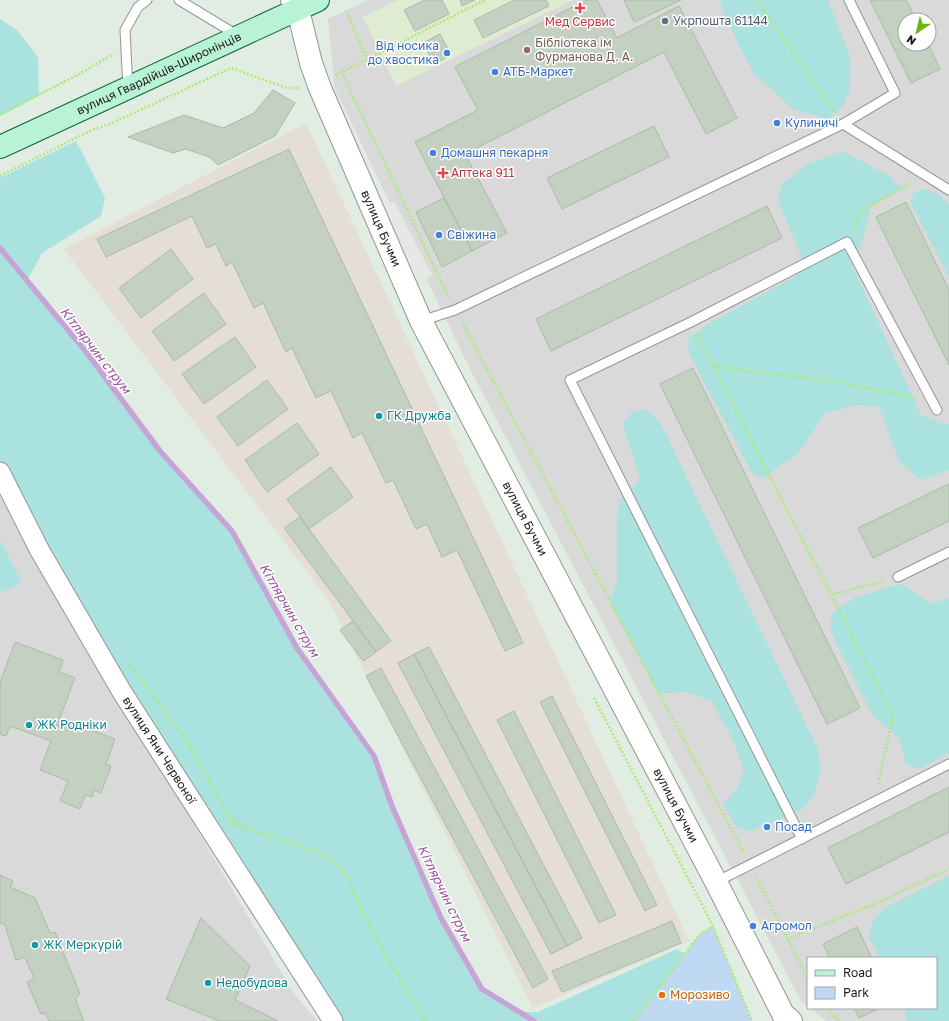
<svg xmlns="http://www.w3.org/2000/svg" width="949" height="1021" viewBox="0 0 949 1021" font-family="'Golos Text',sans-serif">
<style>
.residential{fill:#d8d9d8;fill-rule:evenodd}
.commercial{fill:#dfecd1}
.industrial{fill:#e4ded4}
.grass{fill:#aae2e0}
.park{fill:#c0d9f3}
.parking{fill:#e7e7e7}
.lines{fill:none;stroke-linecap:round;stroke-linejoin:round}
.stream{stroke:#c6a5d6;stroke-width:5.5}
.building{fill:#c4d1c2;stroke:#a8bca5}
.service-casing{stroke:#959595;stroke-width:11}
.minor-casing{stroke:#959595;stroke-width:21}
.tertiary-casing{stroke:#959595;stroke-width:24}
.secondary-casing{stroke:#0e663e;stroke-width:24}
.path{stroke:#a9ec71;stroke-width:2.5;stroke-dasharray:2 2;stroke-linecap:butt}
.service{stroke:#fff;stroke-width:9}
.minor{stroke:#fff;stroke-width:19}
.tertiary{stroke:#fff;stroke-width:22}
.secondary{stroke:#b8f3d5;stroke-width:22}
.health-dot{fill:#e0444e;stroke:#fff;stroke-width:1.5}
.service-dot{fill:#5c6f8a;stroke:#fff;stroke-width:1.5}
.education-dot{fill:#8d6e63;stroke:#fff;stroke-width:1.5}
.shop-dot{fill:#3f7fe0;stroke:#fff;stroke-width:1.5}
.culture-dot{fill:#0f9aa8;stroke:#fff;stroke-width:1.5}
.food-dot{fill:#e8710a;stroke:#fff;stroke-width:1.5}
.labels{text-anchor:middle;stroke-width:3;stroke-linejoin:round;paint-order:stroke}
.service-label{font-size:12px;fill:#4e5e75;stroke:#fff;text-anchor:start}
.health-label{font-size:12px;fill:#be3a42;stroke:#fff}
.education-label{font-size:12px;fill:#785e54;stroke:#fff;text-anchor:start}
.shop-label{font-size:12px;fill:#366cbe;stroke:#fff;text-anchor:start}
.street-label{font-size:12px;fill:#1b1b1b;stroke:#fff}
.culture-label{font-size:12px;fill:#0d838f;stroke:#fff;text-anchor:start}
.food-label{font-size:12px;fill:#c56008;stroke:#fff;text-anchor:start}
.water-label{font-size:13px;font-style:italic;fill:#9c51a1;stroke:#fff}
</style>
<rect width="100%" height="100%" fill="#e1ece2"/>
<path class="residential" d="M369,0H949V1021H826L810,1008H936V958H808V1007L801,1001L468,365L335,89L328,19ZM905,20H929V44H905Z
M0,497L293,992L317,1021H0Z"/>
<path class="commercial" d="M398,0H573L396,86L363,17Z"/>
<path class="industrial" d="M306,123L689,941L533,1008L329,601L64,249Z"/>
<path class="grass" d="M720,0H828L850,56V89L844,104L828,119L793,109L753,73L725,17Z
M0,19L17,30L38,57L39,94L71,78L0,116Z
M76,141L105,198L101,216L42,253L27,281L87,353L159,451L231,531L296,648L373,756L391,806L440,918L481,989L518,1012H538L677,949L685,954L634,1021H333L202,816L0,472V178Z
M842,151L888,175L901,189L870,206L864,236L852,265L921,415L947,425L949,423V470L921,480L899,461L879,407L858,405L825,413L798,454L763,478L752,473L689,353L688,339L713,321L796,276L802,258L778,201L782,184L808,164Z
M923,189L933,191L949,204V277L911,203V199L914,193Z
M645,409L660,422L817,747L821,770L815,793L803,809L751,831L737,827L723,804L737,789L744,771L734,742L711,700L685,692L659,694L610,602L617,581V516L621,499L640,480L623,424L632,412Z
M0,540L22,583L0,593Z
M900,584L915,592L931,604L949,598V753L919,769L906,764L899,738L871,713L831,632V614L856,597Z
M949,876V1021H907L904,1008H936V958H880L869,937L872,922L885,908Z"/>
<path class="park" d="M713,926L752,1021H634L699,935Z"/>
<path class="parking" d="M394,201L432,275L423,282L382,207Z"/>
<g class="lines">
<path class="stream" d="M0,248L87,353L160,451L232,531L297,648L374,756L392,806L441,918L482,989L534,1021"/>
</g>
<path class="building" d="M425,0H442L449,14L415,31L404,10Z
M460,0H475L462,6Z
M514,0H546L549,6L483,38L474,20Z
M586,0H597L617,38L679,6L737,118L706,134L664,52L465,154L507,233L472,251L415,142L478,110L455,67Z
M624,0H681L634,22Z
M870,0H906L916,20H905V44H928L940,69L911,83Z
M440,34L451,55L434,64L423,43Z
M273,90L295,103L275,136L218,165L209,157L186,149L173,153L128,137L184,115L223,128L254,113Z
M654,126L669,157L562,209L547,178Z
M289,149L523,643L505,651L457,550L442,557L427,524L416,529L393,480L386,483L362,433L353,438L331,391L316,398L292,348L286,352L263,303L254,308L232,262L226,266L216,244L207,248L192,216L106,257L97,239Z
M444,198L472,251L442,267L416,212Z
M906,202L949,290V365L876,217Z
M767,206L782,238L551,351L536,319Z
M171,249L193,279L141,318L119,288Z
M204,293L226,324L174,361L152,331Z
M235,337L256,367L204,404L182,374Z
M693,368L860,708L827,724L660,384Z
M267,380L288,409L238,446L217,417Z
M297,423L319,454L267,492L245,460Z
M331,467L353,497L309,529L287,499Z
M949,484V521L873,558L858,528Z
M300,517L391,641L376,652L284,528Z
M353,621L376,652L363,661L340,630Z
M15,642L63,660L59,672L75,678L57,725L60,726L62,719L115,739L106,764L111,766L101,793L94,790L92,797L85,795L80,809L60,801L68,781L40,770L51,741L10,726L6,736L0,734V683Z
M429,647L582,938L567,946L414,654Z
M414,654L567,946L551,954L398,663Z
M381,668L548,979L533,988L366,676Z
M552,696L657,905L645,911L540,702Z
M514,711L616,915L599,923L497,720Z
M949,787V832L846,884L828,848Z
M0,875L13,881L10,887L35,898L50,933L55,932L80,994L75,998L84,1021H49L45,1013L41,1014L27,982L34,978L25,957L16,960L5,925L0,923Z
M201,918L250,966L235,1000L278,1021H219L166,999Z
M672,921L681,943L562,992L552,971Z
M857,927L872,958H830L823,944Z
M854,1008H880L859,1018Z"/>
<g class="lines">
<g class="service-casing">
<path id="service" d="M179,0L237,35
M128,89L125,30L138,7L147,0
M843,124L949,190
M421,321L455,310L843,124L895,93L849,0
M898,577L949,552
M802,839L570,380L691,322L847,242L937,410
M716,882L949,764"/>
</g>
<g class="minor-casing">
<g id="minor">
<path id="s1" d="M0,472L40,551L122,692L333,1021"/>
</g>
</g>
<g class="tertiary-casing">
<g id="tertiary">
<path id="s2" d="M292,0L298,10L311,63L320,88L421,321L716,882L783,1014L791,1021"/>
</g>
</g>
<g class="secondary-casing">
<g id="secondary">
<path id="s3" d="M0,147L318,0"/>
</g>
</g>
<path class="path" d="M757,0L836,113
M346,11L367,58
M341,71L449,298
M336,75L485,0
M0,115L81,73L113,54
M0,176L92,130L110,124L231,68L287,88H299
M852,231L861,211L911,183
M462,322L744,853
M697,335L893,715L878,785
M713,366L836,382L915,398
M831,595L884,581
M129,664L187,740L228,814L243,827L321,853L339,865L349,879L361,909L388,959L426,1021
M594,698L713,926L752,1021
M228,823L241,826
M756,877L808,979
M787,939L875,904L949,869
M825,1008L840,1021
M634,1021L699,935L713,926"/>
<use href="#service" class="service"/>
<use href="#minor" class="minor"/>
<use href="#tertiary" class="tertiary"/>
<use href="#secondary" class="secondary"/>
</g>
<g class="health-dot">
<path d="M578 2h4v4h4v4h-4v4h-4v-4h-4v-4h4z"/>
<path d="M441 167h4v4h4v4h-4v4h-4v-4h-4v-4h4z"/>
</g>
<circle class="service-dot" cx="665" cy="21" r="4"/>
<circle class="education-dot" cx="527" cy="50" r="4"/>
<g class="shop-dot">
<circle cx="447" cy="53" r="4"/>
<circle cx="495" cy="72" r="4"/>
<circle cx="777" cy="123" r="4"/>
<circle cx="433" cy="153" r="4"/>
<circle cx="439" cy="235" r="4"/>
<circle cx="767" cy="827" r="4"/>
<circle cx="753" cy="926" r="4"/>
</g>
<g class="culture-dot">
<circle cx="379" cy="416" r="4"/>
<circle cx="29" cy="725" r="4"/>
<circle cx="35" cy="945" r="4"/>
<circle cx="208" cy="983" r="4"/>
</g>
<circle class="food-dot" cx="662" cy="995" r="4"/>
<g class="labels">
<g class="service-label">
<text x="673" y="25">Укрпошта 61144</text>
</g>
<g class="health-label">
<text x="580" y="26">Мед Сервис</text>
<text x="451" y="177" text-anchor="start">Аптека 911</text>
</g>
<g class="education-label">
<text x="535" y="47">Бібліотека iм<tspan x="535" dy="14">Фурманова Д. А.</tspan></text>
</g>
<g class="shop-label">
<text x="439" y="50" text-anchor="end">Від носика<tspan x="439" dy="14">до хвостика</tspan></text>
<text x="503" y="76">АТБ-Маркет</text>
<text x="785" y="127">Кулиничі</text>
<text x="441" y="157">Домашня пекарня</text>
<text x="447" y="239">Свіжина</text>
<text x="775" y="831">Посад</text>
<text x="761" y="930">Агромол</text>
</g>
<g class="street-label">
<text dy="4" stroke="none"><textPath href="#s3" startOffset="175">вулиця Гвардійців-Широнінців</textPath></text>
<text dy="4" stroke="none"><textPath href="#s2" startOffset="246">вулиця Бучми</textPath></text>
<text dy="4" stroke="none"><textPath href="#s2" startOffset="570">вулиця Бучми</textPath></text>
<text dy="4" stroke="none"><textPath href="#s1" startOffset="321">вулиця Яни Червоної</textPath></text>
<text dy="4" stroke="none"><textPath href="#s2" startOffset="894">вулиця Бучми</textPath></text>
</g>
<g class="culture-label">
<text x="387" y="420">ГК Дружба</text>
<text x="37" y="729">ЖК Родніки</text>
<text x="43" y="949">ЖК Меркурій</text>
<text x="216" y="987">Недобудова</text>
</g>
<g class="food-label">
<text x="670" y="999">Морозиво</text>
</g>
<g class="water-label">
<text transform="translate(96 350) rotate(52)" y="5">Кітлярчин струм</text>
<text transform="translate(290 610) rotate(60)" y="5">Кітлярчин струм</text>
<text transform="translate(445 893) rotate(64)" y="5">Кітлярчин струм</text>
</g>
</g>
<rect x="807" y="957" width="130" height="52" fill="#ffffff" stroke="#a4a4a4"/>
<rect x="815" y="970" width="20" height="6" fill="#b8f3d5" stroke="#a4a4a4"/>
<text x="843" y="977" font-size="12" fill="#1b1b1b">Road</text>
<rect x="815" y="987" width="20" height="12" fill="#c0d9f3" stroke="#a4a4a4"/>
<text x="843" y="997" font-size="12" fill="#1b1b1b">Park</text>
<g transform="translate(917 32) rotate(215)"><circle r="19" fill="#ffffff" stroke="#a4a4a4"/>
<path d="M0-3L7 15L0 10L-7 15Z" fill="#6cb411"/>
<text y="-6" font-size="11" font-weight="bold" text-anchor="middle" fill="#1b1b1b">N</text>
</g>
</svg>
